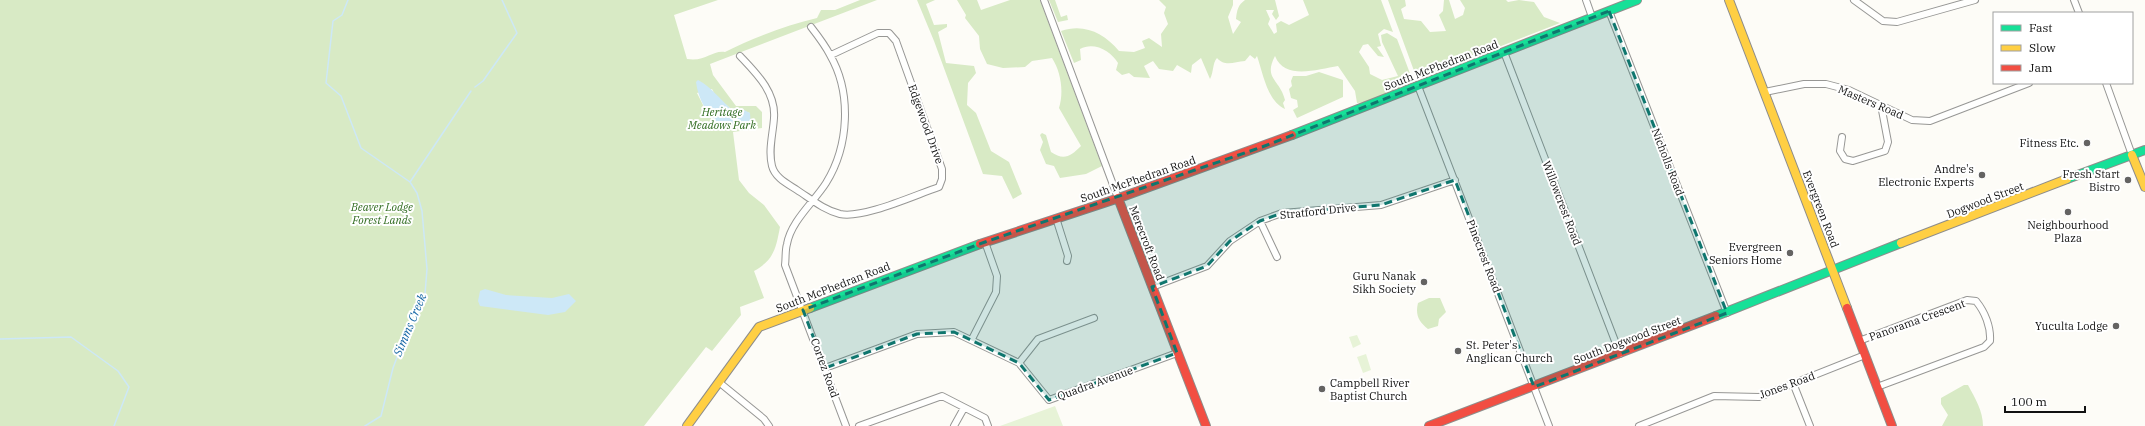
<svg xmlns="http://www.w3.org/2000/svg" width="2145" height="426" viewBox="0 0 2145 426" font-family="'IBM Plex Serif',serif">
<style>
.green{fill:#e7f3d7}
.forest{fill:#d8eac5;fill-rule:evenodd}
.water{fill:#cde8f7}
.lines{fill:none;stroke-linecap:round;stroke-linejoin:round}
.stream{stroke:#cde8f7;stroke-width:1.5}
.street-casing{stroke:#979795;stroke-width:8}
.fast-casing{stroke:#8e8d8b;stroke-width:10}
.slow-casing{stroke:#8e8d8b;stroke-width:10}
.jam-casing{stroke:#8e8d8b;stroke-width:10}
.street{stroke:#fffffe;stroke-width:6}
.fast{stroke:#16e098;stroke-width:8}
.slow{stroke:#ffcf43;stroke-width:8}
.jam{stroke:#f24e42;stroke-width:8}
.marked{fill:#0f766e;fill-opacity:0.2;stroke:#0f766e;stroke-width:3;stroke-dasharray:8 5;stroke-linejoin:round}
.poi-dot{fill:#646362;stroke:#fff;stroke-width:1.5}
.labels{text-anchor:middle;stroke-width:4;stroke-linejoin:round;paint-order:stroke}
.street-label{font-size:11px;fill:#111;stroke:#fff}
.park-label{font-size:11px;font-style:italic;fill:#2f6b1f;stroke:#fff}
.poi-label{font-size:11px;fill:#111;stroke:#fff;text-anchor:end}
.water-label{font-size:12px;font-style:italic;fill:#1768a6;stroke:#fff}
</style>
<rect width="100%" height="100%" fill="#fdfcf7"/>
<path class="green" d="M1357,335L1361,344L1353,348L1349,337Z
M1366,354L1371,370L1363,373L1357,357Z
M1055,406L1063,426H1000Z"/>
<path class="forest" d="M0,0H718L674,15L687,59C706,62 712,50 725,52C753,38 787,25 817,18L821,10H835L860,0H877L710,64L713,75L736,106H756L762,112V128L733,132L739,180L749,193L764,205L780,227C776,248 774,260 754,271L764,298L740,307L741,315L712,351L706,347L644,426H0ZM712,89L715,95L731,109L750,113L747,129L735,123L720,126L709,117L697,93Z
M917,0H935L926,4L934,25L947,24V27L938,32L946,63L974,66L976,73L968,83L967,105L976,113L991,151L1009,162L1022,194L1013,199L1002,176L983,174L934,41Z
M957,0H977L981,10L1010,0H1040L1102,166L1086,174L1060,178L1054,166L1046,164L1040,150L1043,142L1040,135L1042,133L1046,135L1051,152C1064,161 1071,156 1081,146L1059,108C1064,92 1061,72 1052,58L1032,61L1025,67L1003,68L987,64L980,49L979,36L965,18L966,15Z
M1049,0H1055L1061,17L1067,15L1068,20L1058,22Z
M1159,0H1233V5L1228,17L1233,34L1241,22L1236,19C1237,10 1238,5 1245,0H1275L1279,16L1276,20L1272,14L1274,10H1266L1270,19L1268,24L1274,34L1277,32L1276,24L1281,21L1289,25L1309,15L1303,0H1381L1393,32L1384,29L1378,34L1381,46L1377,47L1384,57L1378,56L1368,44L1363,45L1359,52L1369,67L1370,74L1382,80L1398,76L1382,42L1381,35L1387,33L1397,39L1414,84L1367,102L1357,103L1355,91L1338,66C1318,69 1285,81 1275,56C1263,79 1280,79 1285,100L1283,103L1285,109C1267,101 1263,73 1257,56L1255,59L1250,55L1245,61C1234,62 1225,67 1217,58C1212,64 1214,72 1210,79L1201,58L1192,65L1191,73L1177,65L1173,71L1159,69L1153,61L1144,66L1150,78L1134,77L1129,73L1122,75L1116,70L1118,63C1111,51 1094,41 1080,49L1081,60L1074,63L1061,31C1084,23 1104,33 1119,51L1134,52L1145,48L1142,41L1149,38L1162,47L1161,34L1168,24L1164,13L1166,7Z
M1388,0H1405L1406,6L1401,9L1404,19L1421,21L1430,32L1446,31L1439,15L1443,11L1444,0H1449L1455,19L1463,15L1465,8L1460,0H1506L1508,2L1519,0L1534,2L1544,17L1560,23L1417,79Z
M1319,72L1343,80V97L1297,118L1293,110L1298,107L1297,100L1291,98L1289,89L1292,86L1291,81L1293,76H1306Z
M1429,298H1440L1446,312L1439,319L1438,326L1428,329C1419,322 1415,315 1418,303Z
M1964,385H1968C1975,398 1983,411 1983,426H1942L1948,415L1941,404V398Z"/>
<path class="water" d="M698,80C711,87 720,99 731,109L740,108L750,113L751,128C740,130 736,121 720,126C707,114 698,99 696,82Z
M485,289L506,295L552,298L569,294L576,301L565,312L548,315L480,306L478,301L480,291Z"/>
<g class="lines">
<path class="stream" d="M348,0L342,15L333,21L326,83L341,96L361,148L410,182L417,193L422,211L427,269L425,294L410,323L393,368L381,416L365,426
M475,87L483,81L517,33L502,0
M410,182L471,91
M0,339L71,337L118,371L129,387L114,426"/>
<g class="street-casing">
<path id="street" d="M1044,0L1118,198
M1586,0L1592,17
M1854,0L1883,21L1897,22L1975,0
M2074,0L2079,13
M1609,11L1727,313
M811,27C818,36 825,45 830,55C852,93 849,146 826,183C814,202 791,221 787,244C785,251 786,258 785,265L846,426
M1504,52L1620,354
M740,56C756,73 776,92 774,118C773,134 768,150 772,166C775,178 788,184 797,190C811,199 824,210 840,214C863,219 915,195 939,187L942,179V169L896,41L889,33H878L831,55
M2106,83L2132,155
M1418,86L1549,426
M1765,92L1804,84H1826L1849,90L1912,120L1930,121L2029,83
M1842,137L1840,151L1845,159L1853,161L1885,151L1888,142L1881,105
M1056,218L1068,256L1067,261
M1260,221L1277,257
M1152,287L1207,266L1230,241L1260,221L1282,213L1381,205L1455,180
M972,339L996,292L997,276L985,242
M1859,341L1967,300L1976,301C1985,312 1991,327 1990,341L1984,347L1877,387
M1019,363L1038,339L1094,318
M825,368L917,334L954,332L1019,363L1049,400L1177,353
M720,383L764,419L769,426
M1793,383L1810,426
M859,426L942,396L985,418L988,426
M954,426L964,408
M1639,426L1714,396L1759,397L1865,355"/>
</g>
<g class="fast-casing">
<path id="fast" d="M1292,135L1637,0
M2067,179L2145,150
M810,308L980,244
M1716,316L1901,243"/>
</g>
<g class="slow-casing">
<path id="slow" d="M1729,0L1847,308
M2132,155L2145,187
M1901,243L2067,179
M687,426L759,327L810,308"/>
</g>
<g class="jam-casing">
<path id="jam" d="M1118,198L1206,426
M980,244L1119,198L1292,135
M1847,308L1892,426
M1429,426L1716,316"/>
</g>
<use href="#street" class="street"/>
<use href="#fast" class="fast"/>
<use href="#slow" class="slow"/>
<use href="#jam" class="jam"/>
</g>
<path class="marked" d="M1609,11L1727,313L1534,387L1455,180L1381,205L1282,213L1260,221L1230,241L1207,266L1152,287L1177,353L1049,400L1019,363L954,332L917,334L825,368L803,310L985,242L1262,147Z"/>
<g class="poi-dot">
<circle cx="2087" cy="143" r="4"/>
<circle cx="1982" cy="175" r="4"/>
<circle cx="2128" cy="180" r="4"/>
<circle cx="2068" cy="212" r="4"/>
<circle cx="1790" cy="253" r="4"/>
<circle cx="1424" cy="282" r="4"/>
<circle cx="2116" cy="326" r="4"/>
<circle cx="1458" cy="351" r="4"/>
<circle cx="1322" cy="389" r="4"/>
</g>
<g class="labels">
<g class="street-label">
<text transform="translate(1441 65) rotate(-21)" y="4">South McPhedran Road</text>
<text transform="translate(1871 102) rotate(23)" y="4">Masters Road</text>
<text transform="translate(926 124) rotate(70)" y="4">Edgewood Drive</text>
<text transform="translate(1668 162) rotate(69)" y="4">Nicholls Road</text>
<text transform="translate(1138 179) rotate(-19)" y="4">South McPhedran Road</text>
<text transform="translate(1985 200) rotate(-21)" y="4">Dogwood Street</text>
<text transform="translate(1562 203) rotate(69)" y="4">Willowcrest Road</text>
<text transform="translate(1821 209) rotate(69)" y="4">Evergreen Road</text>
<text transform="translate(1318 211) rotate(-6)" y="4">Stratford Drive</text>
<text transform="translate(1147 243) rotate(69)" y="4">Merecroft Road</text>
<text transform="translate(1484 256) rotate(69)" y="4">Pinecrest Road</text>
<text transform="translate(833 287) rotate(-21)" y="4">South McPhedran Road</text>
<text transform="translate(1917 320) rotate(-20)" y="4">Panorama Crescent</text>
<text transform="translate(1627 340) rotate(-21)" y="4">South Dogwood Street</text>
<text transform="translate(825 368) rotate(70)" y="4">Cortez Road</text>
<text transform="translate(1095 383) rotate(-20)" y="4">Quadra Avenue</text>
<text transform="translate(1787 385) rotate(-20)" y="4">Jones Road</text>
</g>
<g class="park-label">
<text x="722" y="116">Heritage<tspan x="722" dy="13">Meadows Park</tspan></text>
<text x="382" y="211">Beaver Lodge<tspan x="382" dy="13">Forest Lands</tspan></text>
</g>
<g class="poi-label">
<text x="2079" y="147">Fitness Etc.</text>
<text x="1974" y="173">Andre's<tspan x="1974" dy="13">Electronic Experts</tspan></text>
<text x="2120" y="178">Fresh Start<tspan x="2120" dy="13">Bistro</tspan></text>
<text x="2068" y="229" text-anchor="middle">Neighbourhood<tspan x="2068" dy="13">Plaza</tspan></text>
<text x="1782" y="251">Evergreen<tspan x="1782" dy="13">Seniors Home</tspan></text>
<text x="1416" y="280">Guru Nanak<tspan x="1416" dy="13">Sikh Society</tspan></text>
<text x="2108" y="330">Yuculta Lodge</text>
<text x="1466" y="349" text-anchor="start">St. Peter's<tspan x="1466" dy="13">Anglican Church</tspan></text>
<text x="1330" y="387" text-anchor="start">Campbell River<tspan x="1330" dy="13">Baptist Church</tspan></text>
</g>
<g class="water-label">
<text transform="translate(410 325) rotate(-67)" y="4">Simms Creek</text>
</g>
</g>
<rect x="1993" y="12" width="140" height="72" fill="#ffffff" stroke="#a0a0a0"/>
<rect x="2001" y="25" width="20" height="6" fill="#16e098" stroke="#a0a0a0"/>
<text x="2029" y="32" font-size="12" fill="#111111">Fast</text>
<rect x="2001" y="45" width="20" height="6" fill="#ffcf43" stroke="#a0a0a0"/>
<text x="2029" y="52" font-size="12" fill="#111111">Slow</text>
<rect x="2001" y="65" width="20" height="6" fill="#f24e42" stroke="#a0a0a0"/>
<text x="2029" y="72" font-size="12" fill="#111111">Jam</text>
<path d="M2005 406v6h80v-6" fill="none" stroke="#111111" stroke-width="2"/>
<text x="2011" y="406" font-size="12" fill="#111111" stroke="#ffffff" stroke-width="3" paint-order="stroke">100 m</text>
</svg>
